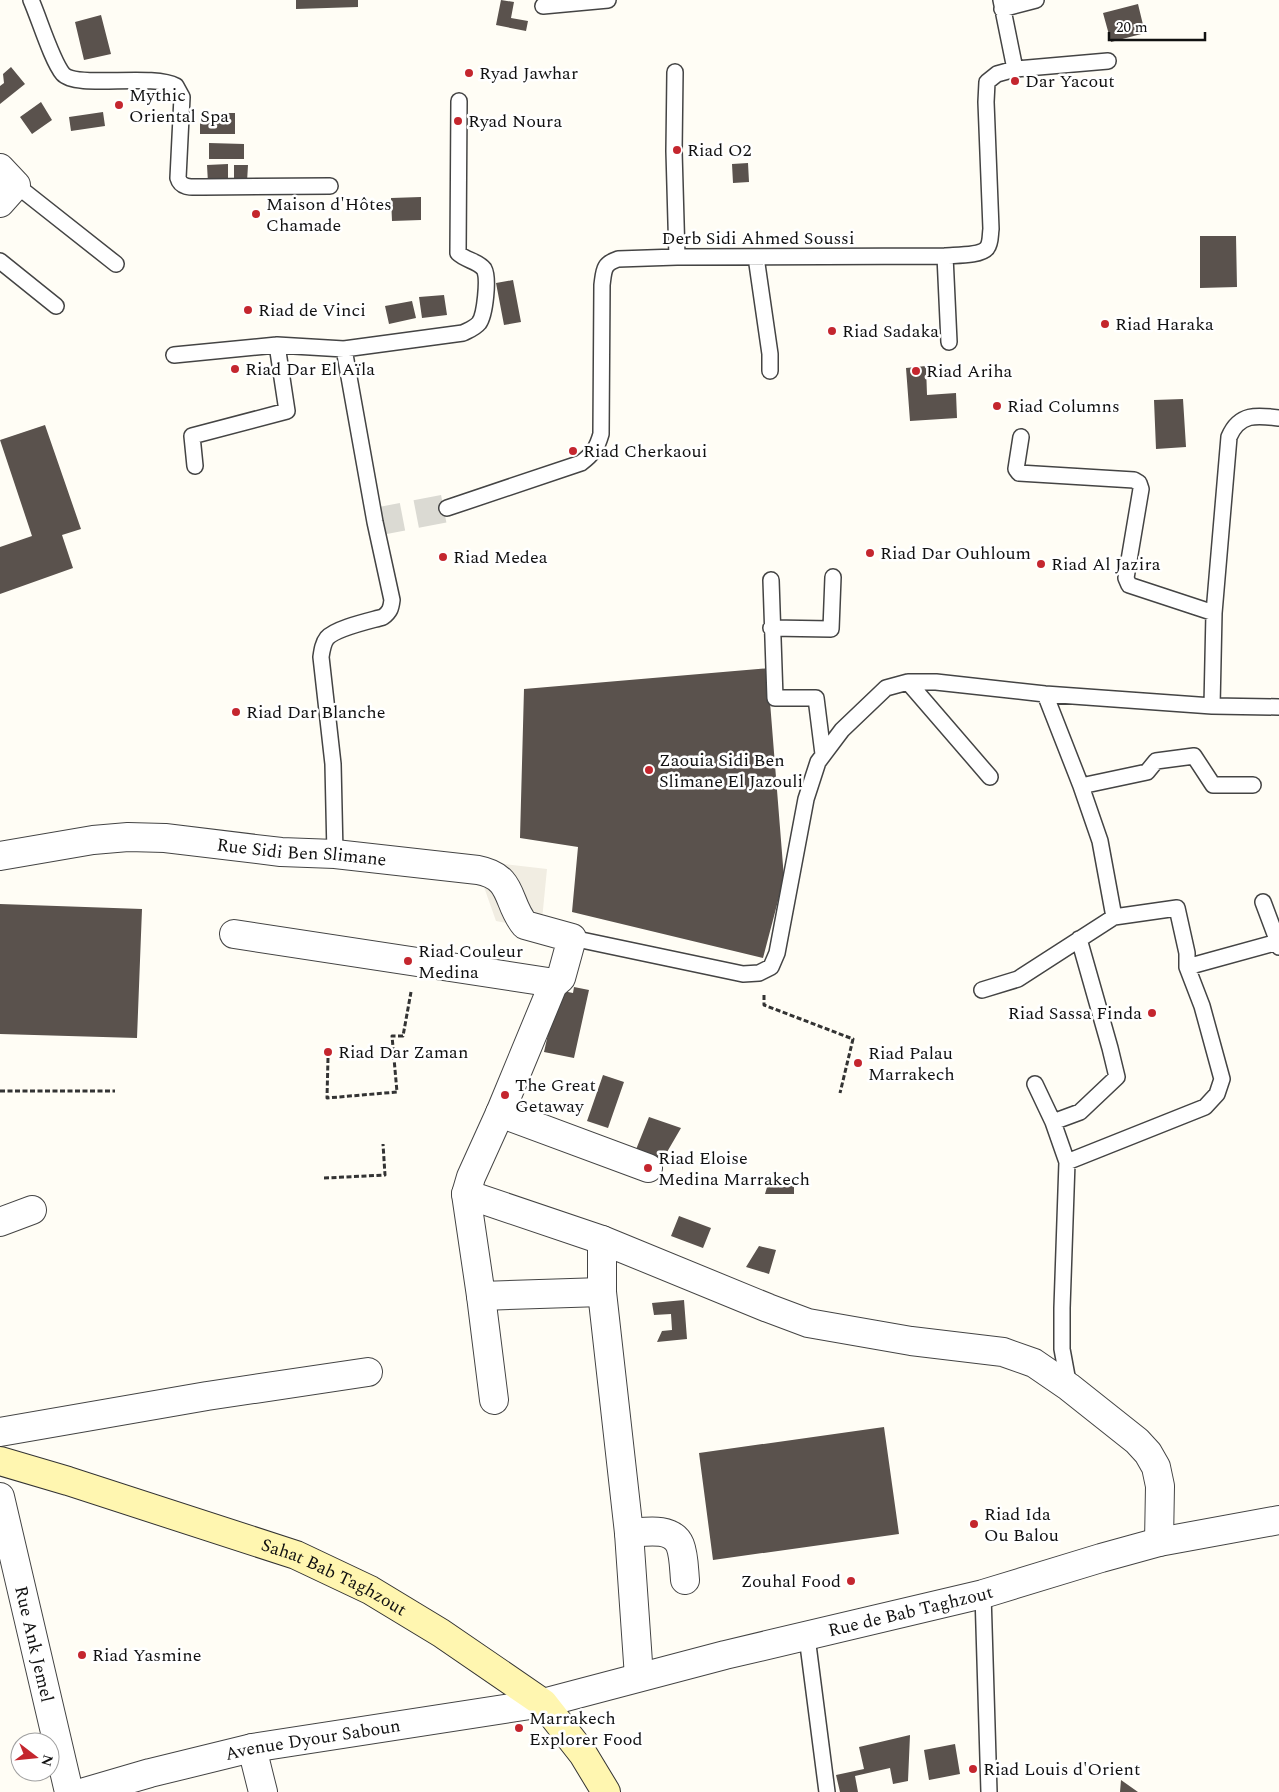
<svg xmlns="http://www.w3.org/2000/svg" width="1279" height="1792" viewBox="0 0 1279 1792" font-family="Spectral,serif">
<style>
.plaza{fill:#f1ede2}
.building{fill:#5a524d}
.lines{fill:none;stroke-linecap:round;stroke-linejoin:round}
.street-tunnel{stroke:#dbdad3;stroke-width:28;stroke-dasharray:28 14;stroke-linecap:butt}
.lane-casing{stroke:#444;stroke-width:18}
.street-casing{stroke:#444;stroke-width:30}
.secondary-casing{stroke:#333;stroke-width:30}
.path{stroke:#333;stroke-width:3;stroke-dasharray:5 2.5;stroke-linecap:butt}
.lane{stroke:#fff;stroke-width:15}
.street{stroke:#fff;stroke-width:28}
.secondary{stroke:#fff6b0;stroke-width:28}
.poi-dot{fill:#c4262e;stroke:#fff;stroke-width:2}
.labels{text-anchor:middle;stroke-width:5;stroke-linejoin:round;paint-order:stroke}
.poi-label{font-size:18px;fill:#111;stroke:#fff;text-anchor:start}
.street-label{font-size:18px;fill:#111;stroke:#fff}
</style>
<rect width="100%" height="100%" fill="#fffdf5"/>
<path class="plaza" d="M487,862L547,869L541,930L496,921L478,870Z"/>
<path class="building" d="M296,0H358V7L296,9Z
M501,0L514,2L511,18L528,21L526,31L496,25Z
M1138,4L1145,33L1111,42L1103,13Z
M101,15L111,54L84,60L75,22Z
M11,67L25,84L0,104V86L4,83L3,74Z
M41,102L52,120L32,134L20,117Z
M103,112L105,126L71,131L69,117Z
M200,113H235V134H200Z
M209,143L244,144V159H209Z
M748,163L749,182L733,183L732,164Z
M228,164V182L208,183L207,165Z
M234,165H248L247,182H234Z
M421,197V220L392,221L391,198Z
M1200,236H1236L1237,287L1200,288Z
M513,280L521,322L504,325L496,283Z
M444,295L447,315L422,318L419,297Z
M412,301L416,318L389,324L385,306Z
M926,366L927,395L956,393L957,418L910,421L906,368Z
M1183,399L1186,447L1156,449L1154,400Z
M45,425L81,529L62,535L73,568L0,594V547L32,536L0,440Z
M770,668V702L784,878L763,958L572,912L578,847L520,838L524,689Z
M0,904L142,909L137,1038L0,1034Z
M574,987L589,990L574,1058L544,1052L558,990L573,993Z
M603,1075L624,1082L608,1128L587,1121Z
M649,1117L681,1128L656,1171L631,1162Z
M770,1177H794V1194H765Z
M679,1216L711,1228L703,1248L671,1236Z
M759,1246L776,1250L769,1274L746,1267Z
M684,1300L687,1339L657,1342L662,1331L672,1330L671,1314L654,1315L652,1303Z
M884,1427L899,1534L713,1560L699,1453Z
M910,1735L908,1781L893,1784L890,1768L855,1776L858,1792H840L836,1775L864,1769L859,1747Z
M955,1744L960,1774L929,1780L924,1750Z
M1121,1780L1138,1792H1120Z"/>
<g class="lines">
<path class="street-tunnel" d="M375,522L447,508"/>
<g class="lane-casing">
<path id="lane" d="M31,0C39,18 52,61 63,74C76,89 152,73 176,86L182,97L178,178C181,189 193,187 203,187L330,186
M543,6L608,0
M1002,9L1036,0
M1015,69L1108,61
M675,72L674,151L677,257
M16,185L116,264
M945,256L949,342
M756,257L770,354V371
M0,261L56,306
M174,355L277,345L344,349
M1021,437L1016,469L1019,473L1134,480L1139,483L1141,489L1126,578L1129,585L1214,613
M195,466L192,436L287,411L277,345
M447,508L581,463C593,454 597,448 601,434L602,285C604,270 603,264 618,259L677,257L945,256C955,255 981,256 987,248C991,243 990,235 991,229L986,102L987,82L997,74L1015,69L1001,0
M771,580L775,698H816L823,754
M771,628L831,629L833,577
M908,682L990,777
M1045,694L1081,786L1100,841L1114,917L1177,908L1187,953V967L1202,1006L1222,1079L1217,1094L1205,1107L1067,1162L1062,1308V1349L1069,1387
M1212,706L1214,613L1229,437C1239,413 1257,415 1279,418
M1081,786L1147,772L1156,761L1194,756L1213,785H1253
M335,854L333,764L321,657C322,650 323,643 327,638C336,628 369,621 383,617C390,612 391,608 392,600L375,522L344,349L463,333C469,330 475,328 479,323C485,315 489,278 484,269C478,261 465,260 458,253L459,101
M1263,902L1278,942
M572,938L743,974L759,973L771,967L777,953L806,799L818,762L842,730L886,688L908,682H936L1045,694L1212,706L1279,707
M1187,967L1278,942L1279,947
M982,990L1018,979L1114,917
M1035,1084L1053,1122
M1067,1162L1053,1122L1080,1112L1117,1077L1110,1048L1079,939
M983,1594L989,1792
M807,1637L827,1792"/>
</g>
<g class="street-casing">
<g id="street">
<path d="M0,168L16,185L0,203"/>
<path id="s1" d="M0,856L93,840L128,837L165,838L281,852L335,854L478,870C515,877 506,903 525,925L572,938L561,978L553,985L500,1113L471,1177L466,1194L481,1296L494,1400"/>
<path d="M234,934L548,982L553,985"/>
<path d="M500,1113L648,1168"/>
<path d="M466,1194L602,1240L768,1308L808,1323L911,1341L1003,1352L1034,1363L1069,1387L1137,1441L1148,1453L1156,1467L1160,1486L1159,1542"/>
<path d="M0,1222L32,1210"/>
<path d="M602,1240V1292L629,1533L639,1677"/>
<path d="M481,1296L602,1292"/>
<path d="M0,1432L207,1396L368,1372"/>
<path id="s2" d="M0,1497L69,1792"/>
<path d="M629,1533C644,1532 672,1526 680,1545C684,1555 684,1569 685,1580"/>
<path d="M252,1748L263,1792"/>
<path id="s3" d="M85,1792L150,1773L252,1748L543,1703L725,1655L983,1594L1101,1558L1159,1542L1279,1520"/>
</g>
</g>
<g class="secondary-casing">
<g id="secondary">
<path id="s4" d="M0,1461L68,1481L296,1555L370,1590L441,1633L543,1703L583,1754L606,1792"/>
</g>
</g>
<path class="path" d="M764,995V1005L853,1039L840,1093
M328,1058L327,1098L397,1092L392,1036H403L411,992
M0,1091H115
M324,1178L385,1175L383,1144"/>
<use href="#lane" class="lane"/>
<use href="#street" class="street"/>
<use href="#secondary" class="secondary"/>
</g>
<g class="poi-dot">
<circle cx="469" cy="73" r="5"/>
<circle cx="1015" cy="81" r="5"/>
<circle cx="119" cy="105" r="5"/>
<circle cx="458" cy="121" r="5"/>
<circle cx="677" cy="150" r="5"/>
<circle cx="256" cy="214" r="5"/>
<circle cx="248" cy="310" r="5"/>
<circle cx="1105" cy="324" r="5"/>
<circle cx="832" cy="331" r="5"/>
<circle cx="235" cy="369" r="5"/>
<circle cx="916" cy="371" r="5"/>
<circle cx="997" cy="406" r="5"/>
<circle cx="573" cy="451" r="5"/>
<circle cx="870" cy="553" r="5"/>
<circle cx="443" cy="557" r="5"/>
<circle cx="1041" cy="564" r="5"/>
<circle cx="236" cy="712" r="5"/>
<circle cx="649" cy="770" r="5"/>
<circle cx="408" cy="961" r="5"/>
<circle cx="1152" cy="1013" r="5"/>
<circle cx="328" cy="1052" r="5"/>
<circle cx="858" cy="1063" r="5"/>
<circle cx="505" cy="1095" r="5"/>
<circle cx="648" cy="1168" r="5"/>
<circle cx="974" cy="1524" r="5"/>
<circle cx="851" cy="1581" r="5"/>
<circle cx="82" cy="1655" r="5"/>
<circle cx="519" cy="1728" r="5"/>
<circle cx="973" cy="1769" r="5"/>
</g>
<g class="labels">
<g class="poi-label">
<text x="479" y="79">Ryad Jawhar</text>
<text x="1025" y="87">Dar Yacout</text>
<text x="129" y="101">Mythic<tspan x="129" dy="21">Oriental Spa</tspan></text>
<text x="468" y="127">Ryad Noura</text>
<text x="687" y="156">Riad O2</text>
<text x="266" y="210">Maison d'Hôtes<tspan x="266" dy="21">Chamade</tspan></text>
<text x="258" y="316">Riad de Vinci</text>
<text x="1115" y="330">Riad Haraka</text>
<text x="842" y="337">Riad Sadaka</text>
<text x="245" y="375">Riad Dar El Aïla</text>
<text x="926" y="377">Riad Ariha</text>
<text x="1007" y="412">Riad Columns</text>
<text x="583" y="457">Riad Cherkaoui</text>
<text x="880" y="559">Riad Dar Ouhloum</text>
<text x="453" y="563">Riad Medea</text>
<text x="1051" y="570">Riad Al Jazira</text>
<text x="246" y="718">Riad Dar Blanche</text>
<text x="659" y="766">Zaouia Sidi Ben<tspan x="659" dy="21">Slimane El Jazouli</tspan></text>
<text x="418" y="957">Riad Couleur<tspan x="418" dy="21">Medina</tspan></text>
<text x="1142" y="1019" text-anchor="end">Riad Sassa Finda</text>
<text x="338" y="1058">Riad Dar Zaman</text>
<text x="868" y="1059">Riad Palau<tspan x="868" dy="21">Marrakech</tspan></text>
<text x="515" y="1091">The Great<tspan x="515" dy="21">Getaway</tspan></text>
<text x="658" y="1164">Riad Eloise<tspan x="658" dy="21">Medina Marrakech</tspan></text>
<text x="984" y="1520">Riad Ida<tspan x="984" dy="21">Ou Balou</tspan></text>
<text x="841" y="1587" text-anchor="end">Zouhal Food</text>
<text x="92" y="1661">Riad Yasmine</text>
<text x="529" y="1724">Marrakech<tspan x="529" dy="21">Explorer Food</tspan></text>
<text x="983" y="1775">Riad Louis d'Orient</text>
</g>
<g class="street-label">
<text x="758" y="244">Derb Sidi Ahmed Soussi</text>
<text dy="6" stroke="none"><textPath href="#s1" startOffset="304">Rue Sidi Ben Slimane</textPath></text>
<text dy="6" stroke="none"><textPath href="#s4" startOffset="354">Sahat Bab Taghzout</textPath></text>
<text dy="6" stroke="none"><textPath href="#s3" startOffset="846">Rue de Bab Taghzout</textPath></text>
<text dy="6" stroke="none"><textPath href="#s2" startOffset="151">Rue Ank Jemel</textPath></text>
<text dy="6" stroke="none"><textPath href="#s3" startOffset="234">Avenue Dyour Saboun</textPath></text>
</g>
</g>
<g transform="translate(35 1757) rotate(106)"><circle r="24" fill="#ffffff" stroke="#a0a0a0"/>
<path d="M0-4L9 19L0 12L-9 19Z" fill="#c4262e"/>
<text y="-8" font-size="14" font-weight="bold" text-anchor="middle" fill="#111111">N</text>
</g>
<path d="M1109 32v8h96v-8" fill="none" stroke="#111111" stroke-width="2.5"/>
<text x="1116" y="32" font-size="15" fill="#111111" stroke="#ffffff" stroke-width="4" paint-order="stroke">20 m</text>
</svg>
